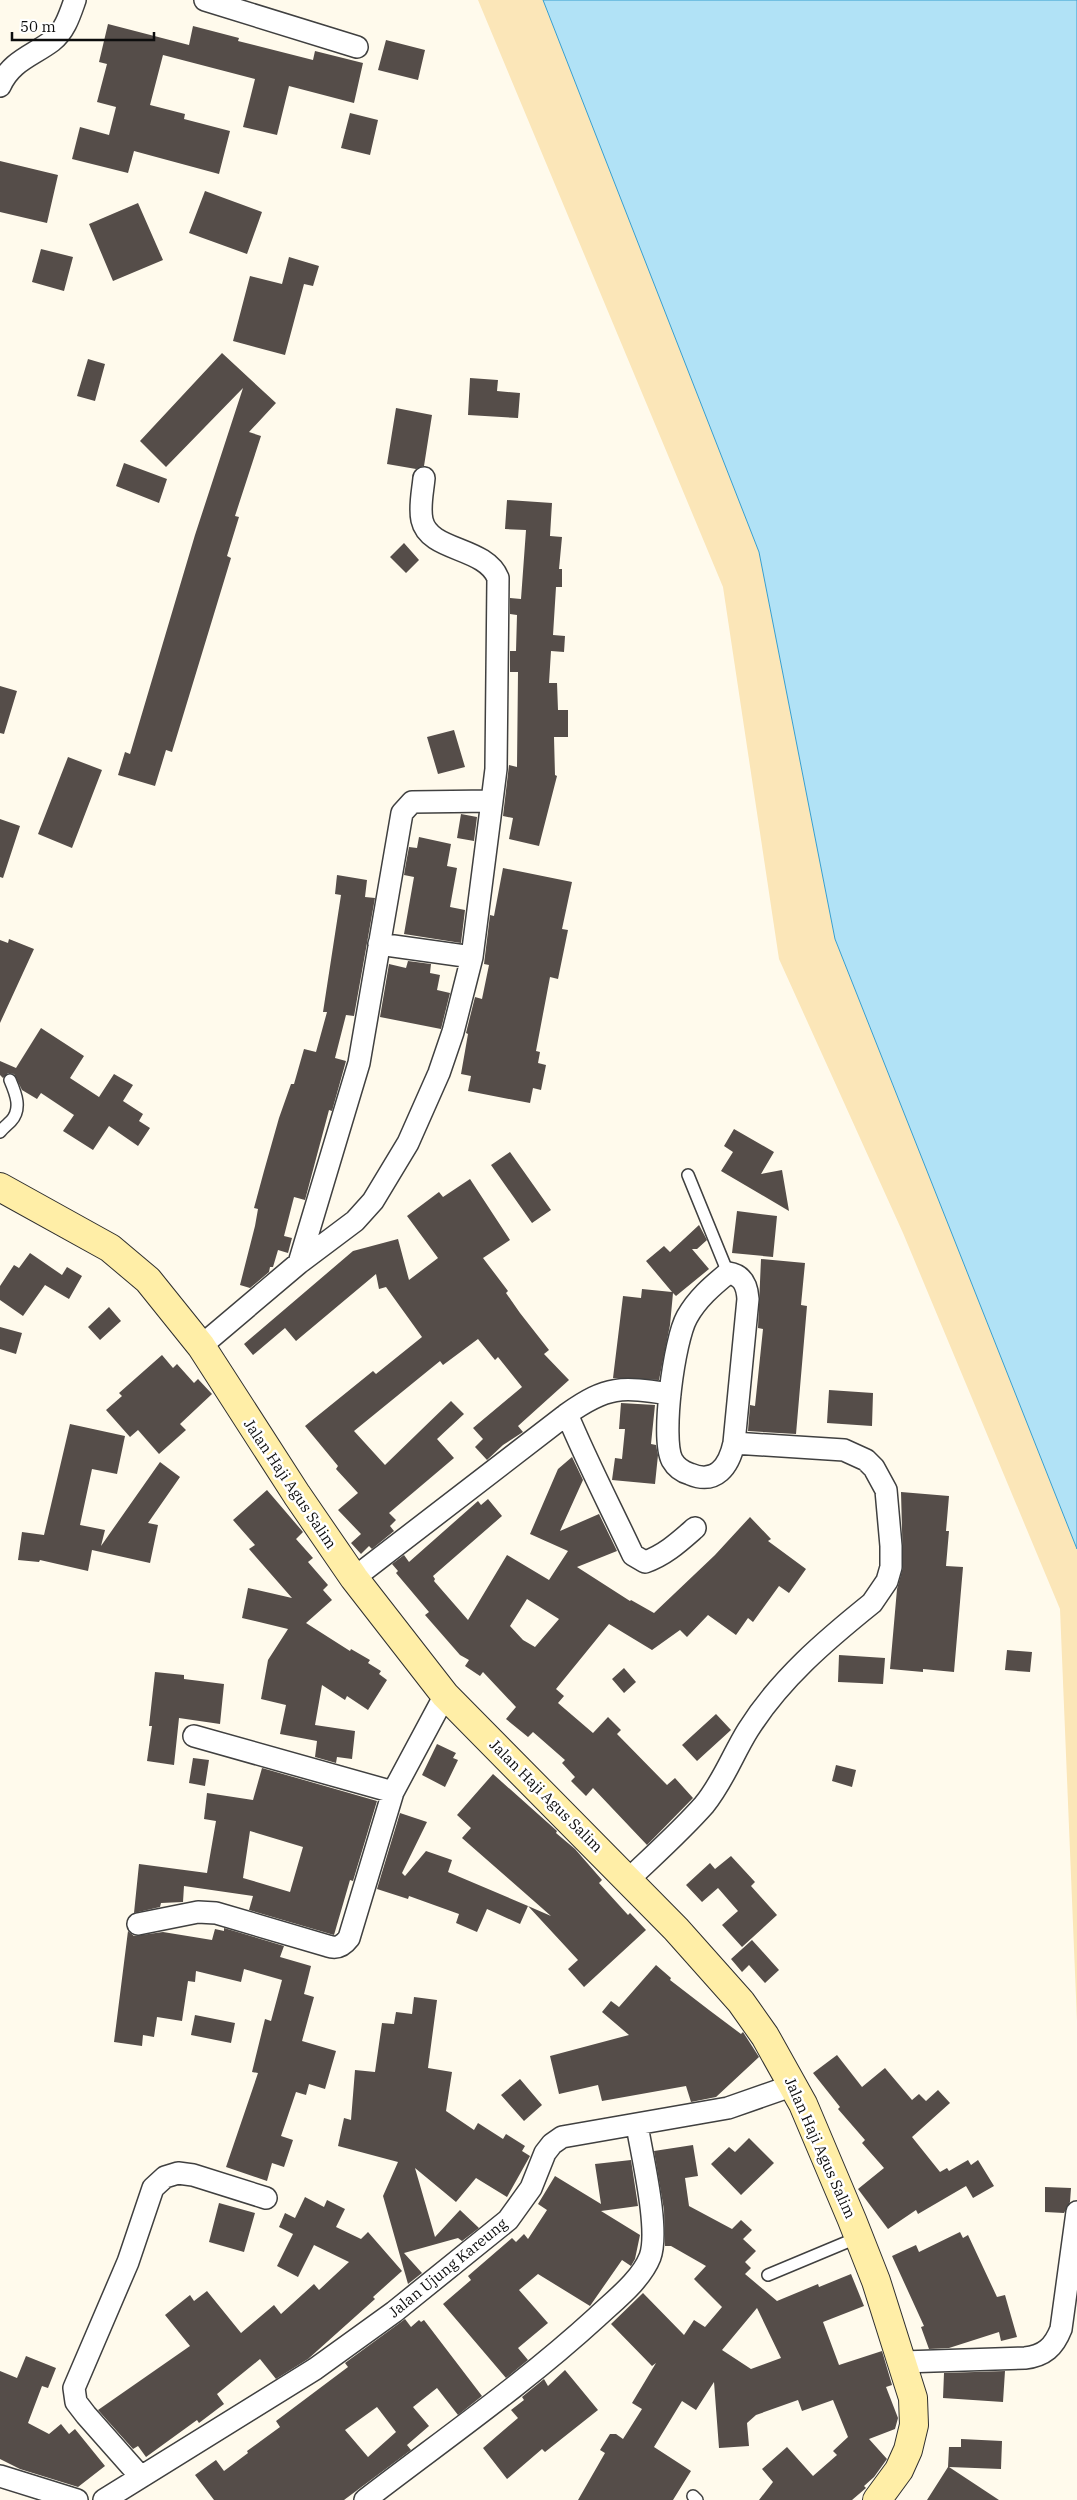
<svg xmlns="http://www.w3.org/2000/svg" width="1077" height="2500" viewBox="0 0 1077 2500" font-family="'IBM Plex Serif',serif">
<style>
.sand{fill:#fbe6b8}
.water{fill:#b1e2f6;stroke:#379ece}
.building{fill:#554d49;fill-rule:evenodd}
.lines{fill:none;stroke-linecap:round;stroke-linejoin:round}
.lane-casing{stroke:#404040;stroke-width:14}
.street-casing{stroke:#404040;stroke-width:24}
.secondary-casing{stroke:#2f2f2f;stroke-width:30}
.lane{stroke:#fff;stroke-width:11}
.street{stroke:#fff;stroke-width:21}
.secondary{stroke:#ffeea7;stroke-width:28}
.labels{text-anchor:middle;stroke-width:5;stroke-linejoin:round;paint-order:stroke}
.street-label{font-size:15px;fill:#0d0d0d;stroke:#fff}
</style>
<rect width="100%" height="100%" fill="#fffaec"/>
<path class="sand" d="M478,0H543L759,552L835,939L1077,1549V2021L1060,1609L903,1233L779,959L723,587Z"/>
<path class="water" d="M543,0H1077V1549L835,939L759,552Z"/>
<path class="building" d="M108,24L189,45L193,26L239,38L238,41L313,60L315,51L363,63L354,103L289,86L277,135L243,127L255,79L163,55L150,105L185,114L184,119L230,131L219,174L134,151L128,173L72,159L80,127L109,135L116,107L97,102L107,64L99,62Z
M386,40L425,50L418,80L378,70Z
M350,113L378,120L370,155L341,148Z
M0,161L58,175L47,223L0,212Z
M205,191L262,212L247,254L189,233Z
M138,203L163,260L113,281L89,224Z
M41,249L73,257L64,291L32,282Z
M289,257L319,266L313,286L304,284L285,355L233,341L250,276L282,284Z
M222,353L276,403L249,432L261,436L235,516L239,517L227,556L231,558L172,752L166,750L155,786L118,775L125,752L130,754L195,535L243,388L166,467L140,441Z
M88,359L105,364L95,401L77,396Z
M470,378L498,380L497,391L520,393L518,418L468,415Z
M396,408L432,415L424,466L416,469L387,464Z
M124,463L167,479L159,503L116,486Z
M507,500L552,503L550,536L562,537L559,569H562V587H556L553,635L565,636L564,652L551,651L549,683H557L558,710H568V737H554L555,775L557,776L539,846L509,839L513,818L503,816L509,765L517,767L518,672H510V651H516L517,615L510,614V598L521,599L526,530L505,529Z
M404,543L419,560L406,573L390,557Z
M0,686L17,691L4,734L0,733Z
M454,730L465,767L438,774L427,737Z
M68,757L102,770L72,848L38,834Z
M461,814L477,817L474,841L457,838Z
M0,819L20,826L3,878L0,877Z
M419,837L451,844L447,866L457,868L450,907L465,910L461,943L404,934L414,877L404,875L406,863L409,847L417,848Z
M503,868L572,882L562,929L568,930L558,979L550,977L536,1051L540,1052L538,1063L546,1065L541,1090L533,1088L530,1103L468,1091L471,1076L461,1074L468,1034L466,1033L475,997L482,999L489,965L484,964L490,915L494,916Z
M337,875L367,880L365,897L375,898L354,1016L346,1015L335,1058L346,1061L332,1111L329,1110L305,1200L294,1197L284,1236L292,1238L288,1253L278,1250L273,1267H270L269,1272L250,1288L240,1285L255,1226L258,1209L254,1208L264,1171L279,1118L291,1084H294L304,1049L316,1052L327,1012H323L341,895L335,894Z
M9,939L34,949L0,1023V940L8,943Z
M408,961L431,964L430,973L440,975L437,990L450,993L441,1029L380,1017L389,964L406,968Z
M41,1028L84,1056L70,1078L99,1097L114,1074L133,1085L123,1101L143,1114L139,1121L150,1128L138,1146L109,1126L93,1150L63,1131L74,1115L41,1093L37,1099L22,1090L14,1074L8,1073L3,1078L0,1075V1061L16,1068Z
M734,1129L774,1152L761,1174L782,1170L789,1211L721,1171L733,1152L724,1146Z
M510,1152L551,1210L532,1223L491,1165Z
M470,1179L510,1240L483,1258L508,1291L506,1293L520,1313L549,1350L544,1354L569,1380L518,1426L523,1432L503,1445L487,1460L475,1447L483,1439L473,1428L522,1387L498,1357L495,1360L478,1339L443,1365L440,1361L354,1431L385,1465L451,1401L464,1414L437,1439L454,1458L389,1513L396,1520L390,1526L394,1531L372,1549L369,1546L361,1554L351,1543L361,1534L338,1510L358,1493L336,1469L338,1466L305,1426L373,1371L376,1374L422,1337L386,1287L379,1289L376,1274L296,1341L285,1328L253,1355L244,1344L353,1251L398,1239L409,1280L438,1258L407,1216L439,1192L443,1197Z
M737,1211L777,1216L773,1257L732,1253Z
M699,1225L707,1240L697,1249H692L709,1269L676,1296L673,1293L670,1325L659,1380L613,1378L623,1296L641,1298L642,1289L672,1292L646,1261L664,1246L670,1252Z
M30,1253L62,1275L67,1267L82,1276L69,1299L45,1285L23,1316L0,1300V1286L14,1265L19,1268Z
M761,1259L805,1263L801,1305L807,1306L796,1434L748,1431L750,1405L755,1406L763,1329L758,1328Z
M109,1307L121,1321L100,1340L88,1327Z
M0,1327L22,1333L16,1354L0,1349Z
M162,1355L173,1368L177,1364L194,1383L198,1379L212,1394L180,1424L186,1430L159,1454L138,1430L130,1437L106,1410L122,1396L119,1393Z
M829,1390L873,1393L872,1426L827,1423Z
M621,1403L655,1405L651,1444L656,1445L658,1455L655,1484L612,1480L615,1458L622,1459L625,1429H619Z
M70,1424L125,1436L117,1474L92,1469L80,1525L105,1530L101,1546L160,1462L180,1477L148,1523L158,1525L150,1563L92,1550L88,1571L40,1560L39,1562L18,1560L22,1532L44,1535Z
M572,1457L583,1480L560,1531L599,1514L617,1551L577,1567L630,1601L631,1600L654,1613L715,1555L750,1517L771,1539L768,1541L806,1569L789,1593L779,1586L753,1622L748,1618L736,1635L708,1615L687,1637L680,1630L652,1650L609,1624L556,1689L564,1696L558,1703L593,1733L608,1717L621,1730L617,1734L667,1785L675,1778L693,1798L647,1845L593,1788L586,1796L571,1781L575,1777L562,1763L565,1760L533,1732L528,1737L506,1719L516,1707L483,1672L480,1676L465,1666L469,1660L460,1655L425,1615L429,1612L396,1573L398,1571L392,1564L404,1555L409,1562L478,1501L481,1505L488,1499L502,1516L433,1576L435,1579L434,1581L468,1620L507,1555L549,1580L568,1551L530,1534L558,1469ZM527,1599L559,1619L535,1647L523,1640L510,1626Z
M267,1490L303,1532L296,1539L313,1558L308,1562L328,1585L323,1590L332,1600L306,1623L350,1651L351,1649L370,1660L368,1663L381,1671L379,1674L387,1680L368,1710L347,1696L345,1700L322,1685L315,1725L355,1731L352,1759L337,1757L336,1763L315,1757L317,1741L280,1734L286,1705L261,1699L268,1660L288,1629L242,1618L248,1588L292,1598L249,1549L255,1545L233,1520Z
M901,1492L949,1496L946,1531H949L946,1566L963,1567L954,1672L923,1669V1672L890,1669L897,1589L903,1567Z
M1007,1650L1032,1652L1030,1672L1005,1670Z
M839,1655L885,1658L883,1684L838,1682Z
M624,1668L636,1682L624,1693L612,1679Z
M155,1672L184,1675V1679L224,1684L220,1724L179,1718L174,1765L147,1761L152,1726H149Z
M716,1714L731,1730L697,1761L682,1745Z
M437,1744L456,1753L453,1758L458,1760L445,1787L422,1775Z
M193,1758L209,1760L205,1786L189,1783Z
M836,1765L856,1770L852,1787L832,1781Z
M262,1768L377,1801L353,1881L350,1880L334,1935L249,1910L253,1896L184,1886L183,1902L161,1903L160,1907L134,1913L139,1864L207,1873L216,1821L204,1819L207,1793L253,1800ZM250,1831L303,1847L290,1892L243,1878Z
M493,1774L557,1831L556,1833L575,1849L602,1880L599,1883L628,1915L630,1913L646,1930L584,1987L568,1969L578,1960L528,1906L551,1916L462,1838L471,1828L457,1815Z
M400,1813L427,1822L402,1873L405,1876L426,1851L452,1860L448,1872L528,1906L520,1924L487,1909L477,1932L456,1923L459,1914L409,1896L408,1899L377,1889Z
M731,1856L755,1882L751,1886L777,1915L742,1947L722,1925L738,1911L718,1888L702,1902L686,1885L710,1863L715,1869Z
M224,1928L284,1946L280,1957L311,1966L304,1994L314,1997L302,2041L336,2051L325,2089L309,2084L306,2095L296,2092L281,2136L293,2140L284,2167L272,2163L267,2181L226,2167L258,2073L252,2072L265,2019L271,2021L282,1980L244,1969L241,1982L196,1971L195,1982L188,1981L182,2021L157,2017L154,2037L143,2035L142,2046L114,2042L128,1931L134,1936L163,1932L212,1940L215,1929L224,1931Z
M752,1940L779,1970L765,1983L749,1965L742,1972L731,1959Z
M656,1965L671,1978L670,1980L709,2010L741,2034L743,2032L759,2057L716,2097L691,2102L686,2086L602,2101L598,2085L559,2094L550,2056L629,2035L602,2012L611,2001L619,2007Z
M414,1997L437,2000L428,2068L452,2072L446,2111L474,2130L478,2123L503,2139L506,2134L525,2146L522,2151L530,2156L507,2197L476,2178L456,2202L415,2168L435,2237L460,2210L479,2228L462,2241L458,2238L404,2253L422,2273L408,2284L383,2196L398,2162L338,2146L344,2118L351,2120L355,2070L375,2072L382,2023L394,2024L396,2012L412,2014Z
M195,2015L235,2023L231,2043L191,2035Z
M837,2055L862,2087L885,2068L912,2100L919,2094L926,2101L938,2090L950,2103L912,2137L940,2172L947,2168L949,2171L968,2160L971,2165L978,2160L994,2186L973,2198L966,2186L918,2214L916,2210L888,2229L858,2189L884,2168L862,2143L865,2140L838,2109L840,2107L813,2073Z
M520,2079L542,2105L524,2121L501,2095Z
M749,2138L774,2163L741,2195L711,2164L729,2147L735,2152Z
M693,2145L698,2176L685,2178L689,2206L732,2229L741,2220L752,2230L743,2239L756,2251L745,2262L751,2268L745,2274L777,2301L818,2284L819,2287L851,2274L864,2306L823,2322L839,2365L882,2351L892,2385L886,2387L898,2418L895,2429L869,2439L887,2459L874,2477L864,2486L866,2488L852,2500H759L773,2482L762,2469L787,2447L813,2476L837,2455L833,2451L848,2437L833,2400L802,2411L798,2400L756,2415L747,2423L749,2446L719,2448L714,2382L696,2410L682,2401L654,2447L691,2471L673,2500H578L605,2453L600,2450L610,2434H616L623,2439L642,2409L632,2403L656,2363L652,2366L611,2324L643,2293L684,2335L694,2320L705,2327L722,2307L694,2279L706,2266L671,2246H665L664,2210L654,2151ZM757,2308L781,2358L751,2369L722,2350Z
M631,2160L638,2206L601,2211L640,2235L635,2259L631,2266L622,2260L590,2306L538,2274L519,2290L548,2323L518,2348L528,2360L506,2378L443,2304L471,2280L468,2276L512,2238L516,2242L524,2234L528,2239L547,2210L538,2204L555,2176L601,2204L595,2164Z
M1045,2187L1071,2188L1070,2202L1064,2213L1045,2212Z
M305,2197L324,2207L327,2200L345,2209L336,2227L361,2239L368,2232L402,2271L373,2297L375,2299L308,2359L276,2379L260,2359L217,2394L224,2404L199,2423L197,2420L146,2457L138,2446L133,2449L98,2410L190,2346L165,2315L190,2295L194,2301L207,2291L241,2333L274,2305L281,2314L314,2284L319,2290L349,2262L314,2245L298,2277L277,2266L293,2234L279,2227L285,2213L295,2218Z
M219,2203L255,2213L244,2252L209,2242Z
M960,2232L963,2238L968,2235L997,2297L1005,2295L1017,2337L1001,2341L999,2332L949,2348L929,2349L921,2327L924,2326L892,2256L916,2245L919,2252Z
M405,2319L411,2327L419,2320L421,2322L424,2320L482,2396L458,2415L437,2388L413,2407L429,2426L407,2445L411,2450L344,2500H214L195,2475L216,2460L224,2471L248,2453L247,2451L280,2427L276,2421L348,2367L345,2363ZM377,2407L396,2432L368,2457L345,2430Z
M26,2356L56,2368L48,2388L42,2386L28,2423L49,2434L61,2424L69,2434L75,2429L105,2466L78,2487L20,2469L0,2459V2371L17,2378Z
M565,2370L598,2410L545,2452L542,2449L507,2479L483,2448L518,2418L511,2410L524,2400L522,2397L544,2379L548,2386Z
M1005,2371L1003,2402L943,2398L944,2373Z
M961,2439L1002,2441L1001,2469L949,2467L999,2500H927L948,2467L949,2447H961Z"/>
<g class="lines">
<g class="lane-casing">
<path id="lane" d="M0,1132C3,1128 7,1125 11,1121C22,1109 16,1094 10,1080
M688,1175L728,1273
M768,2275L859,2237
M693,2496L697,2500"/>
</g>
<g class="street-casing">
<path id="street" d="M205,0L357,47
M0,86C11,61 32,56 52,41C65,31 70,14 75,0
M379,944L472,957
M299,1263L359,1063L402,813L412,802L492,801
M728,1273C742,1275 747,1284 748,1299L734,1443C729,1466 716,1485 690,1474C683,1472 676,1467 672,1460C661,1438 674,1340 687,1317C697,1299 712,1286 728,1273Z
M201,1346L299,1263L355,1221L373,1201L408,1143L439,1073L453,1032L472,957L492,801L496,769L498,578C485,546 429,552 422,520C419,507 423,490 424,478
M567,1414C587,1462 611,1508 633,1555L645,1562C665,1555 679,1542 695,1528
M354,1578L567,1414C608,1385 621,1387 670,1394
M194,1736L393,1792
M629,1879C654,1855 681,1831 704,1805C723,1782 733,1754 748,1730C780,1679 826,1640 872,1603L887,1581L891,1567V1546L886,1490L874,1468L866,1460L844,1450L734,1443
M138,1924L198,1912L216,1913L328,1946C337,1949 343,1946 349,1938L393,1792L445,1695
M903,2362L1025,2358C1044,2356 1054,2347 1061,2329L1077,2212
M0,2476L77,2500
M140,2476L86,2415L76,2402L74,2388L128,2262L153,2188L165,2177L178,2173L193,2175L266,2198
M104,2500L315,2369L394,2312L508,2220L531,2188L545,2153L552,2144L562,2137L728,2108L794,2085
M365,2500C443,2440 525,2383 597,2317C615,2300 641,2280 650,2257C660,2230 642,2156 637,2125"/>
</g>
<g class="secondary-casing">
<path id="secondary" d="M0,1187L110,1248L148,1280L201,1346L297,1495L354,1578L445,1695L676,1929L741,2002L765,2036L803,2104L852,2220L876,2281L913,2398L914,2425L908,2450L899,2470L877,2500"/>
</g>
<use href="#lane" class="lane"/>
<use href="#street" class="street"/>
<use href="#secondary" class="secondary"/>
</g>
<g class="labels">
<g class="street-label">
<text transform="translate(290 1484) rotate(56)" y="5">Jalan Haji Agus Salim</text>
<text transform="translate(546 1796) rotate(45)" y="5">Jalan Haji Agus Salim</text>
<text transform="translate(820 2148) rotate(66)" y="5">Jalan Haji Agus Salim</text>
<text transform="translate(448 2268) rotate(-39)" y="5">Jalan Ujung Kareung</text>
</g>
</g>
<path d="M12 32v8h142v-8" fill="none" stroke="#0d0d0d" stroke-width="2.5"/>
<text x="20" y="32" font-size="15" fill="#0d0d0d" stroke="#ffffff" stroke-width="4" paint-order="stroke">50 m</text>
</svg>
